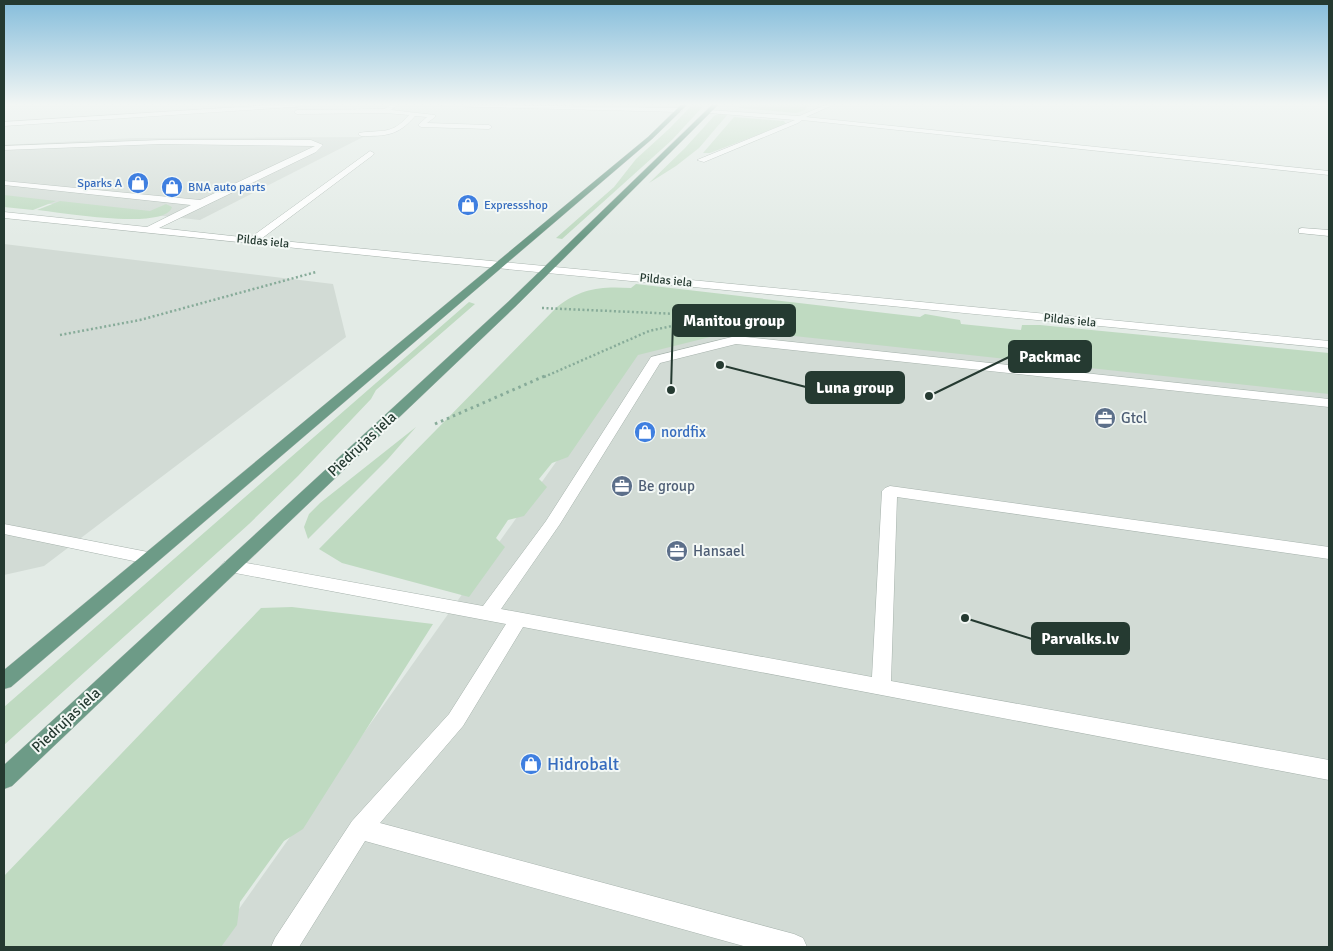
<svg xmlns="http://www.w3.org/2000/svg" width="1333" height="951" viewBox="0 0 1333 951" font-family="Signika,sans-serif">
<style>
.built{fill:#d2dbd5}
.green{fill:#bfdac1}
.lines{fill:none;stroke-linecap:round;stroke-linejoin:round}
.minor-casing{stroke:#a6b2ac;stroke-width:1}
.major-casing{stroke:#c2c8c5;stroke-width:1}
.path-far1{stroke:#87ab99;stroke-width:2.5;stroke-dasharray:2 2.5;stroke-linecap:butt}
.path{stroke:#87ab99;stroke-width:3;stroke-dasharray:2.5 4;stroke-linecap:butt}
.minor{fill:#fff;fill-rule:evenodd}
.major{fill:#6d9b87;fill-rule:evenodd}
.labels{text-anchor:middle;stroke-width:4;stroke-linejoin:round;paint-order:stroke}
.far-shop-label{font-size:12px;fill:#366cbe;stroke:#f3f8f5;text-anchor:start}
.far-street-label{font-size:12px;fill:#253a31;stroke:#f3f8f5}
.service-label{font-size:15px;fill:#4e5e75;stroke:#f3f8f5;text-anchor:start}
.shop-label{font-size:15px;fill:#366cbe;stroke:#f3f8f5;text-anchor:start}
.street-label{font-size:15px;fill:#253a31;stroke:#f3f8f5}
.near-shop-label{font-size:18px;fill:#366cbe;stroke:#f3f8f5;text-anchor:start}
.leader{fill:none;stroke:#253a31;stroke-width:2}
.callout-dot{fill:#253a31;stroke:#f3f8f5;stroke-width:2}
.callout{fill:#253a31;stroke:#253a31;stroke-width:2}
.callout-label{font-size:16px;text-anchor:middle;font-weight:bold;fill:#fff}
</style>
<rect width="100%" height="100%" fill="#e3ebe6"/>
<path class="built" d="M363,137L200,220L4,199V145L135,138Z
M4,244L333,284L346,337L44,566L4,575Z
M744,318L1329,380V947H212L634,352Z"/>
<path class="green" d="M693,104H705L672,140L562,239L556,238L614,187L636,159L670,128Z
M743,104H809L805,110L796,113L739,108Z
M718,114H728L699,148L676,166L649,183L685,148L714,116Z
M734,117L784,121L786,124L710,153H703Z
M4,195L56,201L33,210L4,207Z
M60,201L150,211L166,204L172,207C165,231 60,212 37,210Z
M636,284L920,317L925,314L960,320L961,324L1021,330L1022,325H1040L1329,353V394L738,330L638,355L568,457L552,463L539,479L547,487L524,516L508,520L496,538L505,547L469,597L342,563L319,549L557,307C581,288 601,286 631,288Z
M469,302L475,304L376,390L371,399L298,476L249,524L4,745V707Z
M416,427L388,459L308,539L304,527L309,514L320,503Z
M292,607L433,624L303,829L284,841L240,902L237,925L221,947H4V876L261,608Z"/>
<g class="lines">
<g class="minor-casing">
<path id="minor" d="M286,104H311L308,106L4,126V122Z
M392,104H398L391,110L435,115V117L427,123L489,125L492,127L489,129L421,127L418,125L427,117L415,116C398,136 386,136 361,136L358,134L359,133C382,129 391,136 409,115L386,113L297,114L294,112L297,110L385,109Z
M440,104L680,108L683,110L680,112L443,106Z
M828,104H835L806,117L1329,171V175L802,120L798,123L704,162L697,160L795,120L710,113L708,110L799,116Z
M161,140H311L323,145L316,152L159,228L250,238L370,151L374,153L373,155L261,239L1329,341V348L423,261L4,218V212L147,227L191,205L4,185V181L200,200L315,146L161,144L4,150V146Z
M1302,228L1329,230V236L1299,233V229Z
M736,336L1329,399V407L736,344L660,363L560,524L501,609L872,677L882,491L885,488L890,486L1329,547V559L897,497L891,681L1329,760V780L523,627L463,726L380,823L794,934L803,938L807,947H747L365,841L299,947H271L275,938L352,821L449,714L506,624L230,572L224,570L221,566L224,562L230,560L483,606L546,521L651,357Z
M4,524L148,552L154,554L157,558L154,562L148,564L4,534Z"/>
</g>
<g class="major-casing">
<path id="major" d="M682,104H688L652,139L11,687L4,689V670L648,137Z
M713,104H719L516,306L12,786L4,789V765L508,302Z"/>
</g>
<path class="path-far1" d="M542,308L723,316
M60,335L140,320L316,272
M544,377L649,331L713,317"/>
<path class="path" d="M435,424L547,375"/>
<use href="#minor" class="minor"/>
<use href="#major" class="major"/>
</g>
<linearGradient id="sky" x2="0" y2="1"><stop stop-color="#85bddb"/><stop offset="0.44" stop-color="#f2f6f4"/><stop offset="1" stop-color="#f2f6f4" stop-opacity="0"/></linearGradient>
<rect width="1333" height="237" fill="url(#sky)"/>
<defs>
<g id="shop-disc" transform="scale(1.125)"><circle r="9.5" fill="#3f7fe0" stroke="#f3f8f5"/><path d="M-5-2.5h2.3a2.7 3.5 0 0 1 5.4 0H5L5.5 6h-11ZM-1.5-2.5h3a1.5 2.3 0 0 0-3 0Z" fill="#fff"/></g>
<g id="office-disc" transform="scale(1.125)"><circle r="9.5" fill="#5c6f8a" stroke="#f3f8f5"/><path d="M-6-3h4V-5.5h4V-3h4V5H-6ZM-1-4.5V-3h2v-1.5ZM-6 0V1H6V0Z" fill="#fff"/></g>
</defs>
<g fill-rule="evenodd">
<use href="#shop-disc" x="138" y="183"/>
<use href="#shop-disc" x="172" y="187"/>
<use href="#shop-disc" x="468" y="205"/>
<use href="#office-disc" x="1105" y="418"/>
<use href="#shop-disc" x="645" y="432"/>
<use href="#office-disc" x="622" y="486"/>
<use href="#office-disc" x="677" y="551"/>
<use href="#shop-disc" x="531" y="764"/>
</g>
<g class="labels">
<g class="far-shop-label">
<text x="122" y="187" text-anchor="end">Sparks A</text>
<text x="188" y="191">BNA auto parts</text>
<text x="484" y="209">Expressshop</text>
</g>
<g class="far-street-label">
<text transform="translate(263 241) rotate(6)" y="4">Pildas iela</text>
<text transform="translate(666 280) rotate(6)" y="4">Pildas iela</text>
<text transform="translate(1070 320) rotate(6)" y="4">Pildas iela</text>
</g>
<g class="service-label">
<text x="1121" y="423">Gtcl</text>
<text x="638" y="491">Be group</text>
<text x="693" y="556">Hansael</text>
</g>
<g class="shop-label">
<text x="661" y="437">nordfix</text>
</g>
<g class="street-label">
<text transform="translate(362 444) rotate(-43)" y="5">Piedrujas iela</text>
<text transform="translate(66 720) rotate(-43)" y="5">Piedrujas iela</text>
</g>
<g class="near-shop-label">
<text x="547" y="770">Hidrobalt</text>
</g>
</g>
<path class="leader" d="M671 390L673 320M929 396L1009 357M720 365L806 387M965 618L1032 639"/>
<g class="callout-dot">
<circle cx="671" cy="390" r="5"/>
<circle cx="929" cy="396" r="5"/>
<circle cx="720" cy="365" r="5"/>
<circle cx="965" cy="618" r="5"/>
</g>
<g class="callout">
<rect x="673" y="305" width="122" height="31" rx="5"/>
<rect x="1009" y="341" width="82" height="31" rx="5"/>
<rect x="806" y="372" width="98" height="31" rx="5"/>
<rect x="1032" y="623" width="97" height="31" rx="5"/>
</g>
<g class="callout-label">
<text x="734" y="326">Manitou group</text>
<text x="1050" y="362">Packmac</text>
<text x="855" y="393">Luna group</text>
<text x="1080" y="644">Parvalks.lv</text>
</g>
<rect width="1333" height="951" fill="none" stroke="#253a31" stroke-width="10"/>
</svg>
